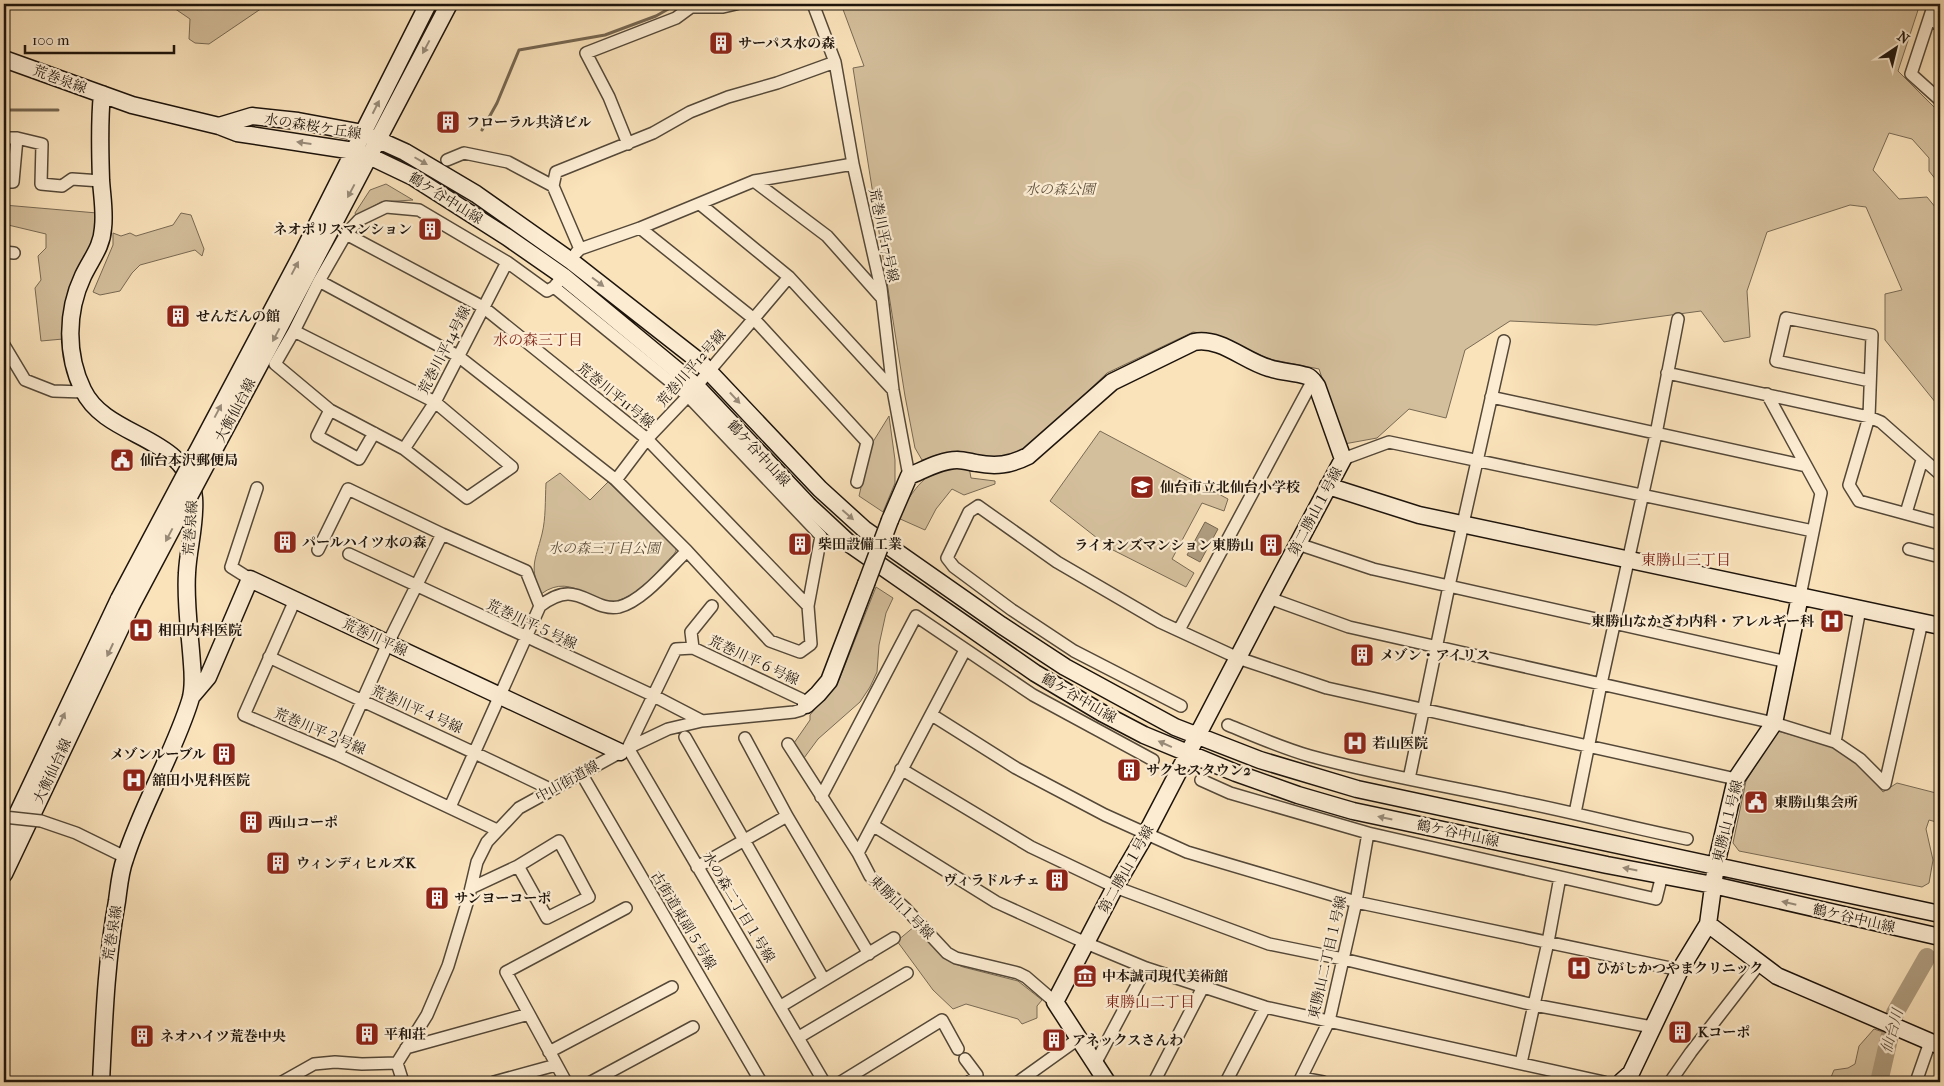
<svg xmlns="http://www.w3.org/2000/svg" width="1944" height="1086" viewBox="0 0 1944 1086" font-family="'IM FELL French Canon','Noto Serif JP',serif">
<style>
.green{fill:#d4bf9c;stroke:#786a54}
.water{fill:#af9c7f;stroke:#756651}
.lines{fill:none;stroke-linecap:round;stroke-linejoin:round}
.stream{stroke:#756651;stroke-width:3}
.river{stroke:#af9c7f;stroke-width:18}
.street-casing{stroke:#544838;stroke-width:14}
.secondary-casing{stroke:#1d140c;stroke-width:19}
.street{stroke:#fcecd2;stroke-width:11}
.secondary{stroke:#fcecd2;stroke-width:16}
.street-bridge-casing{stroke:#544838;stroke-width:14;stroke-linecap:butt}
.secondary-bridge-casing{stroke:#1d140c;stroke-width:19;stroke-linecap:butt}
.street-bridge{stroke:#fcecd2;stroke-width:11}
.secondary-bridge{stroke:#fcecd2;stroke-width:16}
.oneway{fill:#988b79}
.labels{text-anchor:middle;stroke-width:4.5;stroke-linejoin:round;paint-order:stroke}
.poi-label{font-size:14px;font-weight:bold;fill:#1d140c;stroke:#fcecd2;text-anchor:start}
.street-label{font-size:14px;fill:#1d140c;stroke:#fcecd2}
.park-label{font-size:14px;font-style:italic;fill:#5d503e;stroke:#fcecd2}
.neighbourhood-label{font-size:15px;fill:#7a1f14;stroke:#fcecd2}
.water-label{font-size:15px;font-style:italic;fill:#5f5140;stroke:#fcecd2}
</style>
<rect width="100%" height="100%" fill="#fae2ba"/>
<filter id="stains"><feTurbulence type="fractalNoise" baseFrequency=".004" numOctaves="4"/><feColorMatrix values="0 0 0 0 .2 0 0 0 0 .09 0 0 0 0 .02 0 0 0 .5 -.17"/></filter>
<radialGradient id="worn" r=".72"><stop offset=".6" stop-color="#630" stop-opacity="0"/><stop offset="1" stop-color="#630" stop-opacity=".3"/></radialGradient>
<path class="green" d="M168,4H268L209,44L195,43L189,39L190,19Z
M841,4H1920L1898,71L1940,113V185L1929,171V158L1912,139L1889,133L1873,170L1899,199L1927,197L1940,213V408L1885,340V294L1902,290L1866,207L1850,205L1767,232L1747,291L1750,337L1724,342L1701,311L1596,325L1510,321L1465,350L1446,418L1409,409L1377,438L1344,444L1319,369L1269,359L1216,335L1193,332L1107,373L1063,415L1022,450L1002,457H984L958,451L922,460L915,448L905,396L853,68L864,66Z
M386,184L413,200L381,202L356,216L355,213L370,190Z
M4,205L97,213L95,245L63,339L41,341L35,288L41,280L38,256L46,248V234L4,224Z
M181,213L191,215L204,249L202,256L195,250L140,265L132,273L120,291L100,295L93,292L113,245V233L121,236L130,233L136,236L173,225Z
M889,416L895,460V483L883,512L859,496L871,445Z
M1100,431L1228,499L1224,511L1202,503L1172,559L1194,573L1186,587L1111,549L1050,501Z
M943,467H969L971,478L995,481V484L964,495L952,489L936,509L925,530L898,518C909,496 920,478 943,467Z
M560,473L590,500L608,482L676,547V551L674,554C659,569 644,589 625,598C594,613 575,569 541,594C529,566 535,562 542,534C546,518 545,500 546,483Z
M876,587L893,598L886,613L879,645L877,672L870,687L860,702L818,739L804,758L794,743L810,720V715L839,680Z
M1777,731L1833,746L1861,766L1883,792L1897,783L1940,794V823L1929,820L1926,829L1933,860L1929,883L1922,887L1739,851L1733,843L1746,781Z
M915,926L949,961L963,967L1018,981L1042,1000L1037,1006V1018L1022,1024L1018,1019L966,1004L953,1009L933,990L897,941Z
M1874,1029L1889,1034L1877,1082H1829L1834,1070L1848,1068L1855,1064L1859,1046Z"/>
<path class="water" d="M1205,522L1218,529L1200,562L1187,555Z"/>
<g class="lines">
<path class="stream" d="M4,110H58
M482,130L497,103L519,50L605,35L656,16L677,4"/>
<path class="river" d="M1879,1082L1895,1013L1927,957"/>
<g class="street-casing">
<path id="street" d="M813,4L835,62L853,164L881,288L893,390L909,476
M1934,4L1911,74L1940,100
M1930,17L1940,26
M4,138H17L42,144L41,184L62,186L72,179L101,181
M628,144L609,97L586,53L676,18L691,7H723L736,4
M447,160L464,153L508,162L553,186
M754,181L827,236L882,298
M4,182H13L17,138
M700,204L789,277L893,390
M640,228L754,319L867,442L857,482
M346,234L483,307L647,439L808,606
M580,249L553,186L556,172L653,133L690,112L728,97L777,83L835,62
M4,252L14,253
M576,253L580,249L640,228L754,181L853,164
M319,281L346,234L359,220L386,207L419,210L507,262L547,291L554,287L559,281
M294,331L275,364L330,410L404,449L467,498L512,467L435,402L294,331L319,281L458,356L616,480L687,551L770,641L800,652L811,644L808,606L821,536L688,396L554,287
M4,345L25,380L53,391L84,392
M1667,373L1869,417L1881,422L1940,474
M1870,381L1776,361L1786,318L1872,335L1869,417L1849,485L1859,501L1940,523
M1767,394L1821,493L1800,596
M1491,397L1806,466
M330,410L317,436L359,459L374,433
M404,449L435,402L507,262
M1343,459L1389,442L1813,531
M616,480L647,439L688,396L789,277
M1906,513L1922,460
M1298,544L1373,569L1787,662
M1909,549L1940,557
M318,550L348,489L442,534L526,571L540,606
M349,554L652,695L702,721
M250,579L231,567L257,488
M1269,598L1349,627L1774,723L1835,742L1860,759L1885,784L1922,622
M295,600L244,715L338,755L497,830
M540,606C548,600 557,594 568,594C586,594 600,611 619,607C643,601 669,568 687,551
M1179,630L1313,380
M693,648L691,632L712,606
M269,657C363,702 458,744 552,790
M1181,706L1074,651L1012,610L954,567L947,558L969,512L978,506L1057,562L1160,622L1238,658L1327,688L1736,779
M932,715L1016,768L1105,815L1187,852L1356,902L1680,970
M1228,725C1255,736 1282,748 1310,756C1379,775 1451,787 1521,802C1577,813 1632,828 1687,839
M685,737L824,980
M745,738L787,816L869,954
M1835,742L1860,609
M788,744L858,853L870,876L906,909L947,953L956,958L1018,973L1026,977L1055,1002
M338,755L388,643L442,534
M901,769L1031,847L1115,887L1269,944L1343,959L1534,1005L1652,1027
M581,773L761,1082
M1409,779L1449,586L1504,341
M1201,780L1230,793L1368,833L1656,899L1662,875
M821,797L916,616L1033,695L1153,760
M450,807L540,606
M1575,813L1601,684L1656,434L1678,319
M41,821L76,833L125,857
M874,826L996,902L1086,943L1146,968L1265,1007L1604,1082
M858,853L965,650
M697,867L787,816
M471,888L518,866L547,918L589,897L559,841L518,866
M781,1006L894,938
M529,1014L506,972L626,908
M799,1037L907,973
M406,1048L529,1014L566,1082
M549,1052L672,987
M965,1059L977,1075L969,1082
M397,1063L403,1082
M1521,1063L1548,942L1560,877
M1095,1064L1146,968
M1302,1078L1323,1082
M282,1082L314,1064L335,1062L362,1064L397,1063L427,1015L448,966L468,900L477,862L487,842L519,808L628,748L668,729L702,721L794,712L801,710L806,705L801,699L693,648L676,649L628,748L824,1082
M494,1082L556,1065
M591,1082L693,1027
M841,1082L942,1020L958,1049
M1018,1082L1078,1039
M1154,1082L1203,987
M1226,1082L1265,1007
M1299,1082L1329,1021L1356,902L1368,833
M1670,1082L1691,1052L1760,963
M1916,1082L1930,1042"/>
</g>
<g class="secondary-casing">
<path id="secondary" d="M4,59L132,105L219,126L237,133L354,151L369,156L413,177L507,237L563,276L696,386L808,505L851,545L1035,673L1102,713L1144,735L1236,773L1298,795L1353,811L1607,865L1713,885L1940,937
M219,126L252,116L298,121L363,133L405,152L476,194L571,261L700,362L820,489L864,529L1001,625L1065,667L1175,727L1260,760L1357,789L1940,914
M196,454L303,252L428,4
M208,461L268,349L449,4
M1328,486L1419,515L1940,626
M890,520L909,476C924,470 941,460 957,460C964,460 970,462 976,463C996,467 1010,465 1028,456L1112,382L1194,342C1221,337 1244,361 1269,368C1281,372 1294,372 1307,376C1312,378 1314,382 1317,386L1343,459L1269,598L1146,834L1115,887L1055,1002L1107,1082
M191,697L208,677L250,579L620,752
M806,705L818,694L829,681L866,584
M4,842L119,599
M4,874L131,606
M1708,924L1777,976L1940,1046
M101,1082C104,1021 106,961 117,901C119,887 120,872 125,859C142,805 173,755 190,701C194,689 193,676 192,664C190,633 185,603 187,573C188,549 196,523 194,498C188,434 107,440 83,390C66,355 66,312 83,276C91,259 102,247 103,228C105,212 102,196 101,180C100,151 99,123 102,94
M1621,1082L1631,1073L1680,970L1708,924L1716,865L1736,779L1774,723L1800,596"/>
</g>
<use href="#street" class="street"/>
<use href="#secondary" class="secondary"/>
<g class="street-bridge-casing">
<path id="street-bridge" d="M4,817L41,821"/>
</g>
<g class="secondary-bridge-casing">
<path id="secondary-bridge" d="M866,584L890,520
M119,599L196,454
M131,606L208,461"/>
</g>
<use href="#street-bridge" class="street-bridge"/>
<use href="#secondary-bridge" class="secondary-bridge"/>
</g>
<defs><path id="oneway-solid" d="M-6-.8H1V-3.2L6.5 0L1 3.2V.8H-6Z" transform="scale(1.25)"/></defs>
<g class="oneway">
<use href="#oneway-solid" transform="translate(426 47) rotate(118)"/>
<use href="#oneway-solid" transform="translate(376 107) rotate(-63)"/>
<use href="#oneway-solid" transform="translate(304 143) rotate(-172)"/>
<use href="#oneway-solid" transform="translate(421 161) rotate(30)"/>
<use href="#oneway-solid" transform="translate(351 191) rotate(118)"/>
<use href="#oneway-solid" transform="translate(295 268) rotate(-62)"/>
<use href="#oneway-solid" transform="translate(598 282) rotate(37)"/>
<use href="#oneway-solid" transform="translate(276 335) rotate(118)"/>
<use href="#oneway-solid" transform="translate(735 398) rotate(47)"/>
<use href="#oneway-solid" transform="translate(218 411) rotate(-62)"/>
<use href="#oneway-solid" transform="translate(848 515) rotate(41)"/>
<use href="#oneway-solid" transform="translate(169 535) rotate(118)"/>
<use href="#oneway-solid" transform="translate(110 650) rotate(115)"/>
<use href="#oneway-solid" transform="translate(62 719) rotate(-65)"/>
<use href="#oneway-solid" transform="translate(1165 744) rotate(-156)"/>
<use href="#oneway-solid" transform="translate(1385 818) rotate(-168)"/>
<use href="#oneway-solid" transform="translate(1630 869) rotate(-169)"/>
<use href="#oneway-solid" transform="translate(1789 903) rotate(-167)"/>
</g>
<defs>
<g id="building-square" transform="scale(1.25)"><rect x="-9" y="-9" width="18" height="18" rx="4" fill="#8f2418" stroke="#fcecd2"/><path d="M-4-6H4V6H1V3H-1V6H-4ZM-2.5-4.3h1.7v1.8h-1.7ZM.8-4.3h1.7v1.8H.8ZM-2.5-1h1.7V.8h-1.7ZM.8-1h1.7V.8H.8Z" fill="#fff"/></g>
<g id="civic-square" transform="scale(1.25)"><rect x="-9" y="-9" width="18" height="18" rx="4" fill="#8f2418" stroke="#fcecd2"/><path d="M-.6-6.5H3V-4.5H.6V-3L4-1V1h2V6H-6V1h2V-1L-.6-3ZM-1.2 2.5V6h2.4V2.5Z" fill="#fff"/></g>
<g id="school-square" transform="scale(1.25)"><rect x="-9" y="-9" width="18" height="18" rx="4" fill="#8f2418" stroke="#fcecd2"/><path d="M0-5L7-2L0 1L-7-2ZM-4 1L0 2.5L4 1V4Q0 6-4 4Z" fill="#fff"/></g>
<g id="hospital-square" transform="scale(1.25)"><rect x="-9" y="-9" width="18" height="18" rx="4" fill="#8f2418" stroke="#fcecd2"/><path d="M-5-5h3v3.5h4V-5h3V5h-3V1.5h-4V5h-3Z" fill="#fff"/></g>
<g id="museum-square" transform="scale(1.25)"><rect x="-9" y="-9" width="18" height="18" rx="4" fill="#8f2418" stroke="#fcecd2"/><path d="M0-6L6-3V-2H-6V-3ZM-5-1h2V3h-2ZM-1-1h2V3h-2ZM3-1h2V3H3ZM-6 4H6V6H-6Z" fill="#fff"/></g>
</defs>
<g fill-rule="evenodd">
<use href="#building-square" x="721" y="43"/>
<use href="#building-square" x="448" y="122"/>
<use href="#building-square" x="430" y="229"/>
<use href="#building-square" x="178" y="316"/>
<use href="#civic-square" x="122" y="460"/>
<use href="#school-square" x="1142" y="487"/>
<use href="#building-square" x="285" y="542"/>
<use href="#building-square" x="800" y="544"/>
<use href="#building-square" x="1271" y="545"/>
<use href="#hospital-square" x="1832" y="621"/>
<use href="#hospital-square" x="141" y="630"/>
<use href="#building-square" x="1362" y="655"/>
<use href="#hospital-square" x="1355" y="743"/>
<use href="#building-square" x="224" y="754"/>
<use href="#building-square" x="1129" y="770"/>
<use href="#hospital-square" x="134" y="780"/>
<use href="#civic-square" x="1756" y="802"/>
<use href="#building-square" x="251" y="822"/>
<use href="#building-square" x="278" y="863"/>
<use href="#building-square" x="1057" y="880"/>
<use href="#building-square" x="437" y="898"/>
<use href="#hospital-square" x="1579" y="968"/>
<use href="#museum-square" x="1085" y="976"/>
<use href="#building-square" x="1680" y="1032"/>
<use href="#building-square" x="367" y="1034"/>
<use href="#building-square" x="142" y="1036"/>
<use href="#building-square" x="1054" y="1040"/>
</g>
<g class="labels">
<g class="poi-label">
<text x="738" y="48">サーパス水の森</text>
<text x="466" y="127">フローラル共済ビル</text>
<text x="412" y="234" text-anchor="end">ネオポリスマンション</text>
<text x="196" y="321">せんだんの館</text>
<text x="140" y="465">仙台本沢郵便局</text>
<text x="1160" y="492">仙台市立北仙台小学校</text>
<text x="302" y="547">パールハイツ水の森</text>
<text x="818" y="549">柴田設備工業</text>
<text x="1254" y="550" text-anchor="end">ライオンズマンション東勝山</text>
<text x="1814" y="626" text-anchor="end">東勝山なかざわ内科・アレルギー科</text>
<text x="158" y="635">相田内科医院</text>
<text x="1380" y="660">メゾン・アイリス</text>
<text x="1372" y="748">若山医院</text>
<text x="206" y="759" text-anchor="end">メゾンルーブル</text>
<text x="1146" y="775">サクセスタウン2</text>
<text x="152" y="785">舘田小児科医院</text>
<text x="1774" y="807">東勝山集会所</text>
<text x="268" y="827">西山コーポ</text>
<text x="296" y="868">ウィンディヒルズK</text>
<text x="1040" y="885" text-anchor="end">ヴィラドルチェ</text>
<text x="454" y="903">サンヨーコーポ</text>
<text x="1596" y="973">ひがしかつやまクリニック</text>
<text x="1102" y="981">中本誠司現代美術館</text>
<text x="1698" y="1037">Kコーポ</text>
<text x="384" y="1039">平和荘</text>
<text x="160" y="1041">ネオハイツ荒巻中央</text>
<text x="1072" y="1045">アネックスさんわ</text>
</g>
<g class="street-label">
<text transform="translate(60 79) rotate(20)" y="5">荒巻泉線</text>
<text transform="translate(313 126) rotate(9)" y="5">水の森桜ケ丘線</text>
<text transform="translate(446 198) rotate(32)" y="5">鶴ケ谷中山線</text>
<text transform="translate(884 235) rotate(78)" y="5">荒巻川平17号線</text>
<text transform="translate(444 350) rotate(-63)" y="5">荒巻川平14号線</text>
<text transform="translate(691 368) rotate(-49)" y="5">荒巻川平12号線</text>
<text transform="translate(616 395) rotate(39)" y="5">荒巻川平11号線</text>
<text transform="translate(235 410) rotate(-62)" y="5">大衡仙台線</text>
<text transform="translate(759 453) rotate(47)" y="5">鶴ケ谷中山線</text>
<text transform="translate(1315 511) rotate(-62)" y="5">第二勝山１号線</text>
<text transform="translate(190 528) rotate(-86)" y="5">荒巻泉線</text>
<text transform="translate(532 624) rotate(25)" y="5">荒巻川平５号線</text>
<text transform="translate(375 637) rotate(25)" y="5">荒巻川平線</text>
<text transform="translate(754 660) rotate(25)" y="5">荒巻川平６号線</text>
<text transform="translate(1079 698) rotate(30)" y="5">鶴ケ谷中山線</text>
<text transform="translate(417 709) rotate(24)" y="5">荒巻川平４号線</text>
<text transform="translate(320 731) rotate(23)" y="5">荒巻川平２号線</text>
<text transform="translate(52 771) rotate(-65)" y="5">大衡仙台線</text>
<text transform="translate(567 781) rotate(-29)" y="5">中山街道線</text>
<text transform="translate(1727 821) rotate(-76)" y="5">東勝山１号線</text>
<text transform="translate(1458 833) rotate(12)" y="5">鶴ケ谷中山線</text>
<text transform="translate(1126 869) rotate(-61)" y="5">第二勝山１号線</text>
<text transform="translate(739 907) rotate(59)" y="5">水の森二丁目１号線</text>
<text transform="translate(902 907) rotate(45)" y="5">東勝山１号線</text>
<text transform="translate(1854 918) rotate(13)" y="5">鶴ケ谷中山線</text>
<text transform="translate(684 920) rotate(59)" y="5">古街道東副５号線</text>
<text transform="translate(112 933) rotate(-81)" y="5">荒巻泉線</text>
<text transform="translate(1327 957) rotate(-77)" y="5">東勝山二丁目１号線</text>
</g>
<g class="park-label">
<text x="1060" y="194">水の森公園</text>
<text x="604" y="553">水の森三丁目公園</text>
</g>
<g class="neighbourhood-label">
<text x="538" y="345">水の森三丁目</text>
<text x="1686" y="565">東勝山三丁目</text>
<text x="1150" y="1007">東勝山二丁目</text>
</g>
<g class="water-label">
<text transform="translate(1892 1031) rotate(-74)" y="5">仙台川</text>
</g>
</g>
<rect width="1944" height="1086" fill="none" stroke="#fae2ba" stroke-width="20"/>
<rect x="5" y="5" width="1934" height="1076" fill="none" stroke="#1d140c" stroke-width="2.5"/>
<rect x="10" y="10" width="1924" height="1066" fill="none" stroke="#1d140c"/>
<g transform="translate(1896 48) rotate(35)" stroke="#fcecd2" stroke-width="4" paint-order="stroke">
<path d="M0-4L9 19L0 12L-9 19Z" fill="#1d140c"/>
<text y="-8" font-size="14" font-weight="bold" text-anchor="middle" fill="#1d140c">N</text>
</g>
<path d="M25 45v8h149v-8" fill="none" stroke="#1d140c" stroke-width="2.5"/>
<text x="32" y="45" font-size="15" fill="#1d140c" stroke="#fcecd2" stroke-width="4" paint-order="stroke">100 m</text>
<rect width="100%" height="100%" filter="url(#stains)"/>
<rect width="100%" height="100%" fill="url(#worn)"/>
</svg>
